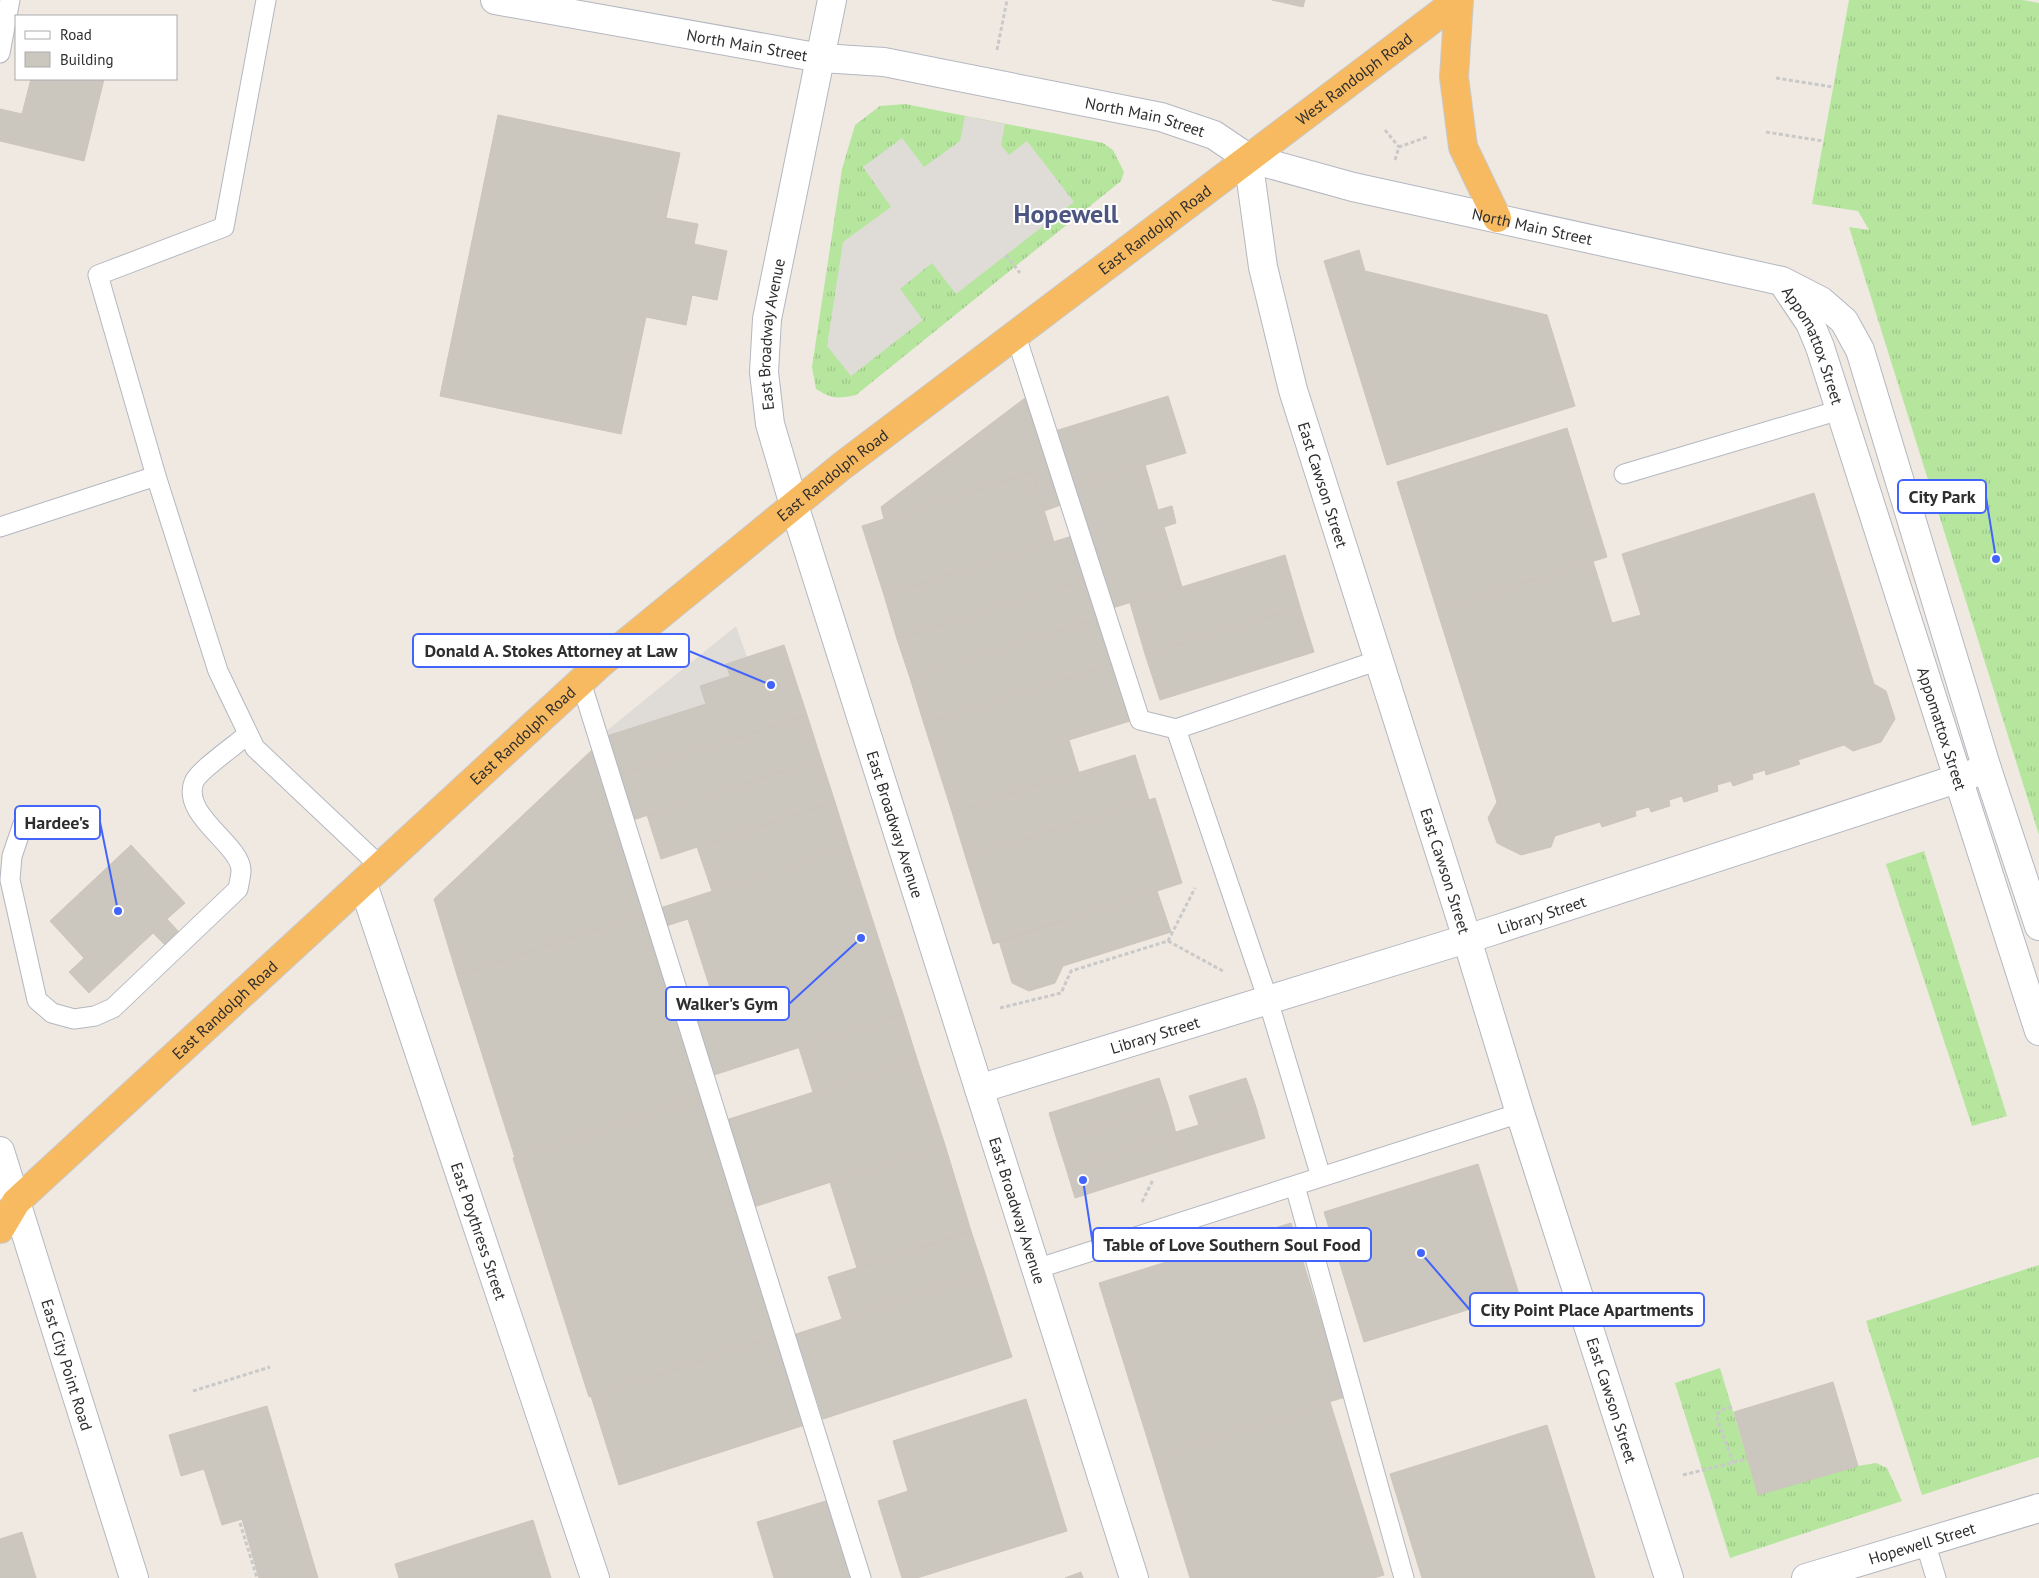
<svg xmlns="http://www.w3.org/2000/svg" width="2039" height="1578" viewBox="0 0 2039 1578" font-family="'PT Sans',sans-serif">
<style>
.grass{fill:url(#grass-tufts)}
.plaza{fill:#dfdcd8}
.building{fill:#cbc7bf;stroke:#cbc5ba}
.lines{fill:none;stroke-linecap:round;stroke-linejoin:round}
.service-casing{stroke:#b4b7c1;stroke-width:21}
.minor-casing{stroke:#b4b7c1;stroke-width:30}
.tertiary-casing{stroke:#b4b7c1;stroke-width:30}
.secondary-casing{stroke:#b4b7c1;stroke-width:30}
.trunk-casing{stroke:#c9c9c9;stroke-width:30}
.path{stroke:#c9c9c9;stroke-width:3;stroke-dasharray:4 2.5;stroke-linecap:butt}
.service{stroke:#fff;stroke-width:19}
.minor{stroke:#fff;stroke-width:28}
.tertiary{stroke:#fff;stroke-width:28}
.secondary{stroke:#fff;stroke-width:28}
.trunk{stroke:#f8ba60;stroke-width:28}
.labels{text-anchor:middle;stroke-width:4;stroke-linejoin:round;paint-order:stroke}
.street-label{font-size:16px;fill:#2e2e2e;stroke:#fff}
.town-label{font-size:26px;font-weight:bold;fill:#4d5680;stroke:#fff}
.leader{fill:none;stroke:#4264fb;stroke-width:2}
.callout-dot{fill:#4264fb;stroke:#fff;stroke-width:2}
.callout{fill:#fff;stroke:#4264fb;stroke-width:2}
.callout-label{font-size:18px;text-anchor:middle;font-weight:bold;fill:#2e2e2e}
</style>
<defs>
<pattern id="grass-tufts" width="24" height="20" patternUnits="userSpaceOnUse" patternTransform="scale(1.25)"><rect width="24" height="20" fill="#b6e59e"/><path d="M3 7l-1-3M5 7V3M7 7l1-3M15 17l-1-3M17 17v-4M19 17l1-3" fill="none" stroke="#9dc588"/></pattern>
</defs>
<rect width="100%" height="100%" fill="#efe9e1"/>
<path class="grass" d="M1849,0H2022L2039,3V835L1849,227L1869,230L1858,211L1812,204Z
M905,104L1103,143L1113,150L1124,172L1121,181L856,395C838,399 832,399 816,389L812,367L842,169L855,125L880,106Z
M1924,851L2007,1116L1972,1126L1886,864Z
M2039,1265V1457L1922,1495L1866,1321Z
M1720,1368L1758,1495L1858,1466L1876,1463L1887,1468L1902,1501L1730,1558L1675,1383Z"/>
<path class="plaza" d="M965,116L1005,124L1001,145L1009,155L1027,141L1074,202L956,294L932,263L900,289L923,320L851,376L827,346L843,242L891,207L863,167L902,138L924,167L960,141Z
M736,626L747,657L726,664L730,676L701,686L706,704L607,736L605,732Z"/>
<path class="building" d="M1272,0H1305L1303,7Z
M31,79H104L84,161L0,141V109L22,114Z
M498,115L680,153L666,218L698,224L694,244L727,251L717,300L692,295L686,325L646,317L621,434L440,396Z
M1359,250L1365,271L1547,315L1575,406L1387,465L1324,261Z
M1168,396L1186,453L1073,487L1055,431Z
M1025,398L1061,505L1044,511L1032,472L884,519L881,507Z
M1567,428L1607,557L1437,610L1397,482Z
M1145,465L1158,510L1172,506L1176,523L1164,527L1182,587L1109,609L1073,487Z
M1032,472L1054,542L884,595L862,526Z
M1814,493L1874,684L1886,691L1895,719L1881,742L1853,751L1844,745L1798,760L1800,764L1766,775L1765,770L1752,774L1753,779L1733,786L1731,781L1717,785L1718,791L1684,802L1682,796L1669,800L1670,806L1651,812L1649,807L1635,811L1636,816L1602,827L1600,822L1555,836L1551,847L1521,855L1497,843L1488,818L1497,802L1437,610L1593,561L1612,623L1641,615L1622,554Z
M1072,536L1086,579L897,639L884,595Z
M1285,555L1300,607L1145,654L1130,603Z
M1086,579L1098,618L910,678L897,639Z
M1300,607L1314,652L1160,700L1145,654Z
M1098,618L1113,664L924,724L910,678Z
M784,645L807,715L620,775L607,736L706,704L700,686L730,676L726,664Z
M1113,664L1130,721L1069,740L1079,773L952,812L924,724Z
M807,715L821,759L633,820L620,775Z
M593,749L646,914L457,975L434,899Z
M1135,755L1149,800L966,858L952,812Z
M821,759L835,802L661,859L647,815Z
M1155,798L1182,883L993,944L966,858Z
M835,802L849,847L712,891L697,847Z
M131,845L185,903L167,919L179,932L165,945L153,933L89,993L69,972L84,958L50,921Z
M849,847L903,1014L714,1075L688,995L710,988L688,919L666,926L660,908Z
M1157,891L1171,932L1063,966L1055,983L1029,991L1012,983L999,941Z
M646,914L704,1097L515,1158L457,975Z
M903,1014L917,1059L813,1092L799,1048Z
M917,1059L945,1145L754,1207L726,1120Z
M1159,1078L1168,1105L1057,1140L1049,1113Z
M1246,1078L1256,1107L1199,1125L1189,1096Z
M704,1097L780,1335L589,1397L513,1158Z
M1168,1105L1176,1133L1066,1168L1057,1140Z
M1256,1107L1265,1138L1185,1163L1176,1132Z
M1176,1133L1185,1163L1075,1198L1066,1168Z
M945,1145L971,1231L857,1268L830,1182Z
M1478,1164L1519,1294L1364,1342L1324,1212Z
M1291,1223L1345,1397L1153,1457L1099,1283Z
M971,1231L985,1273L842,1319L828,1277Z
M985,1273L1012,1357L823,1419L796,1334Z
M780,1335L808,1424L619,1485L591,1396Z
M1833,1382L1858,1466L1758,1495L1734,1412Z
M1026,1399L1067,1531L917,1578H902L878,1501L908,1491L893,1441Z
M1330,1402L1384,1575L1374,1578H1190L1153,1457Z
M267,1406L318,1578H259L242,1519L222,1525L204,1469L181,1476L169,1435Z
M1547,1425L1595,1578H1422L1390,1474Z
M829,1500L853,1578H774L757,1522Z
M533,1520L551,1578H399L395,1564Z
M22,1532L36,1578H0V1539Z
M1081,1572L1083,1578H1065Z"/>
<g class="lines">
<g class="service-casing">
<path id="service" d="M266,0L224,227L98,275L156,476L218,671L255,748L381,867
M0,53L10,0
M1016,336L1140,720L1176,729
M1624,474L1840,410
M0,527L156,476
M581,682L861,1578
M23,824L12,856L10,880L37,1000L52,1013L74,1019L95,1016L113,1008L238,889C239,883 241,876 241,870C240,844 181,815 194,782C198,771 237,744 248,734
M1321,1177L1268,1000L1176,729L1379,660
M1295,1186L1404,1578
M1036,1269L1520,1113
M1925,1542L1936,1578"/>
</g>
<g class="minor-casing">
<g id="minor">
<path id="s1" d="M1248,158L1263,267L1293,390L1459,913L1520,1113L1669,1578"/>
<path id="s2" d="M363,884L595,1578"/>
<path id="s3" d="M979,1089L1492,931L1987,769"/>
</g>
</g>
<g class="tertiary-casing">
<g id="tertiary">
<path id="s4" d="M495,0L821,58L884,62L1161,117L1214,135L1248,158L1353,187L1782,281L1821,301L1844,321L1860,350L1987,769L2039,926"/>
<path id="s5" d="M1783,283L1810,323L1820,347L2039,1031"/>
<path id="s6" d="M794,505L1134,1578"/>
<path id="s7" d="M0,1151L134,1578"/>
<path id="s8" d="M1806,1578L2039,1508"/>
</g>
</g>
<g class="secondary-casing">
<g id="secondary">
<path id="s9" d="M794,505L770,424L764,372L767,319L832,0"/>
</g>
</g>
<g class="trunk-casing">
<g id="trunk">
<path d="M1459,0L1454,77L1463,147L1497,218"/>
<path id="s10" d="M0,1229L16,1202L600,664L842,466L1458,0"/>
</g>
</g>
<path class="path" d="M997,50L1007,0
M1776,78L1833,87
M1385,130L1399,147
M1766,132L1823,141
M1395,160L1399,147L1427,137
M1006,255L1020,273
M1168,941L1223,971
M1000,1008L1061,993L1071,971L1168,941L1195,888
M1142,1202L1153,1180
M193,1391L270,1367
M1732,1407L1722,1410L1717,1414V1419L1733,1462
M1683,1475L1747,1459
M240,1523L257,1578"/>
<use href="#service" class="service"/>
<use href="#minor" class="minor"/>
<use href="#tertiary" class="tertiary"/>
<use href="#secondary" class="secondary"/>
<use href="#trunk" class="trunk"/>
</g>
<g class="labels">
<g class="street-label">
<text dy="6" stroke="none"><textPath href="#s4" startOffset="256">North Main Street</textPath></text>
<text dy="6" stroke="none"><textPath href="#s10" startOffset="1780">West Randolph Road</textPath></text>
<text dy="6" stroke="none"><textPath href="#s4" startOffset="661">North Main Street</textPath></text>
<text dy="6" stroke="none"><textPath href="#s4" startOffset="1066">North Main Street</textPath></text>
<text dy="6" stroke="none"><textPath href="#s10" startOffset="1530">East Randolph Road</textPath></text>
<text dy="6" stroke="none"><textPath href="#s9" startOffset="175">East Broadway Avenue</textPath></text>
<text dy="6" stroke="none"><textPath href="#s5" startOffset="70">Appomattox Street</textPath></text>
<text dy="6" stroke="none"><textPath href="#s10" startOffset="1125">East Randolph Road</textPath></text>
<text dy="6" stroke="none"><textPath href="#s1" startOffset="336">East Cawson Street</textPath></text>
<text dy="6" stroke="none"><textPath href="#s5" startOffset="475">Appomattox Street</textPath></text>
<text dy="6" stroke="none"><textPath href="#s10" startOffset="720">East Randolph Road</textPath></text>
<text dy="6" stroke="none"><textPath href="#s6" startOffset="335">East Broadway Avenue</textPath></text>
<text dy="6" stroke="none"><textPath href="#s1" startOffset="741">East Cawson Street</textPath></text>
<text dy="6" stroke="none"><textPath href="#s3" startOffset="589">Library Street</textPath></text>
<text dy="6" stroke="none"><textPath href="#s10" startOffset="315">East Randolph Road</textPath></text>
<text dy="6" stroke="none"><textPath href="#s3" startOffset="184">Library Street</textPath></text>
<text dy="6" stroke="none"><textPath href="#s6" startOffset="740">East Broadway Avenue</textPath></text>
<text dy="6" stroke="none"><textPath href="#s2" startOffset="366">East Poythress Street</textPath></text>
<text dy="6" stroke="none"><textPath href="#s7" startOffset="224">East City Point Road</textPath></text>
<text dy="6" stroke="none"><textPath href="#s1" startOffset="1296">East Cawson Street</textPath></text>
<text dy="6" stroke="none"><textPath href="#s8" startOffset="121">Hopewell Street</textPath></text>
</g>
<g class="town-label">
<text x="1066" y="223">Hopewell</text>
</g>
</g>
<path class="leader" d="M1996 559L1986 497M771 685L689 651M118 911L100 822M861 938L789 1004M1083 1180L1093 1245M1421 1253L1470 1310"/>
<g class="callout-dot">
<circle cx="1996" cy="559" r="5"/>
<circle cx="771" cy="685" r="5"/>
<circle cx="118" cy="911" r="5"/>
<circle cx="861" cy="938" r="5"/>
<circle cx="1083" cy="1180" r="5"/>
<circle cx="1421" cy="1253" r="5"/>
</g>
<g class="callout">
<rect x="1898" y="480" width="88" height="33" rx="5"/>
<rect x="413" y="634" width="276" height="33" rx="5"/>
<rect x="15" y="806" width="85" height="33" rx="5"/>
<rect x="666" y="987" width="123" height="33" rx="5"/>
<rect x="1093" y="1228" width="278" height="33" rx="5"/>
<rect x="1470" y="1293" width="234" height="33" rx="5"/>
</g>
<g class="callout-label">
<text x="1942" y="503">City Park</text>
<text x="551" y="657">Donald A. Stokes Attorney at Law</text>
<text x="57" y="829">Hardee's</text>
<text x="727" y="1010">Walker's Gym</text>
<text x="1232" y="1251">Table of Love Southern Soul Food</text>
<text x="1587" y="1316">City Point Place Apartments</text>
</g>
<rect x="15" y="15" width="162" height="65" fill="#ffffff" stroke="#ababab"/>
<rect x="25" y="31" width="25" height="8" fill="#ffffff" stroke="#ababab"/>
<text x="60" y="40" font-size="15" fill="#2e2e2e">Road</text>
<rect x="25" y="52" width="25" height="15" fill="#cbc7bf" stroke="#ababab"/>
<text x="60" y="65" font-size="15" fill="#2e2e2e">Building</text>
</svg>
